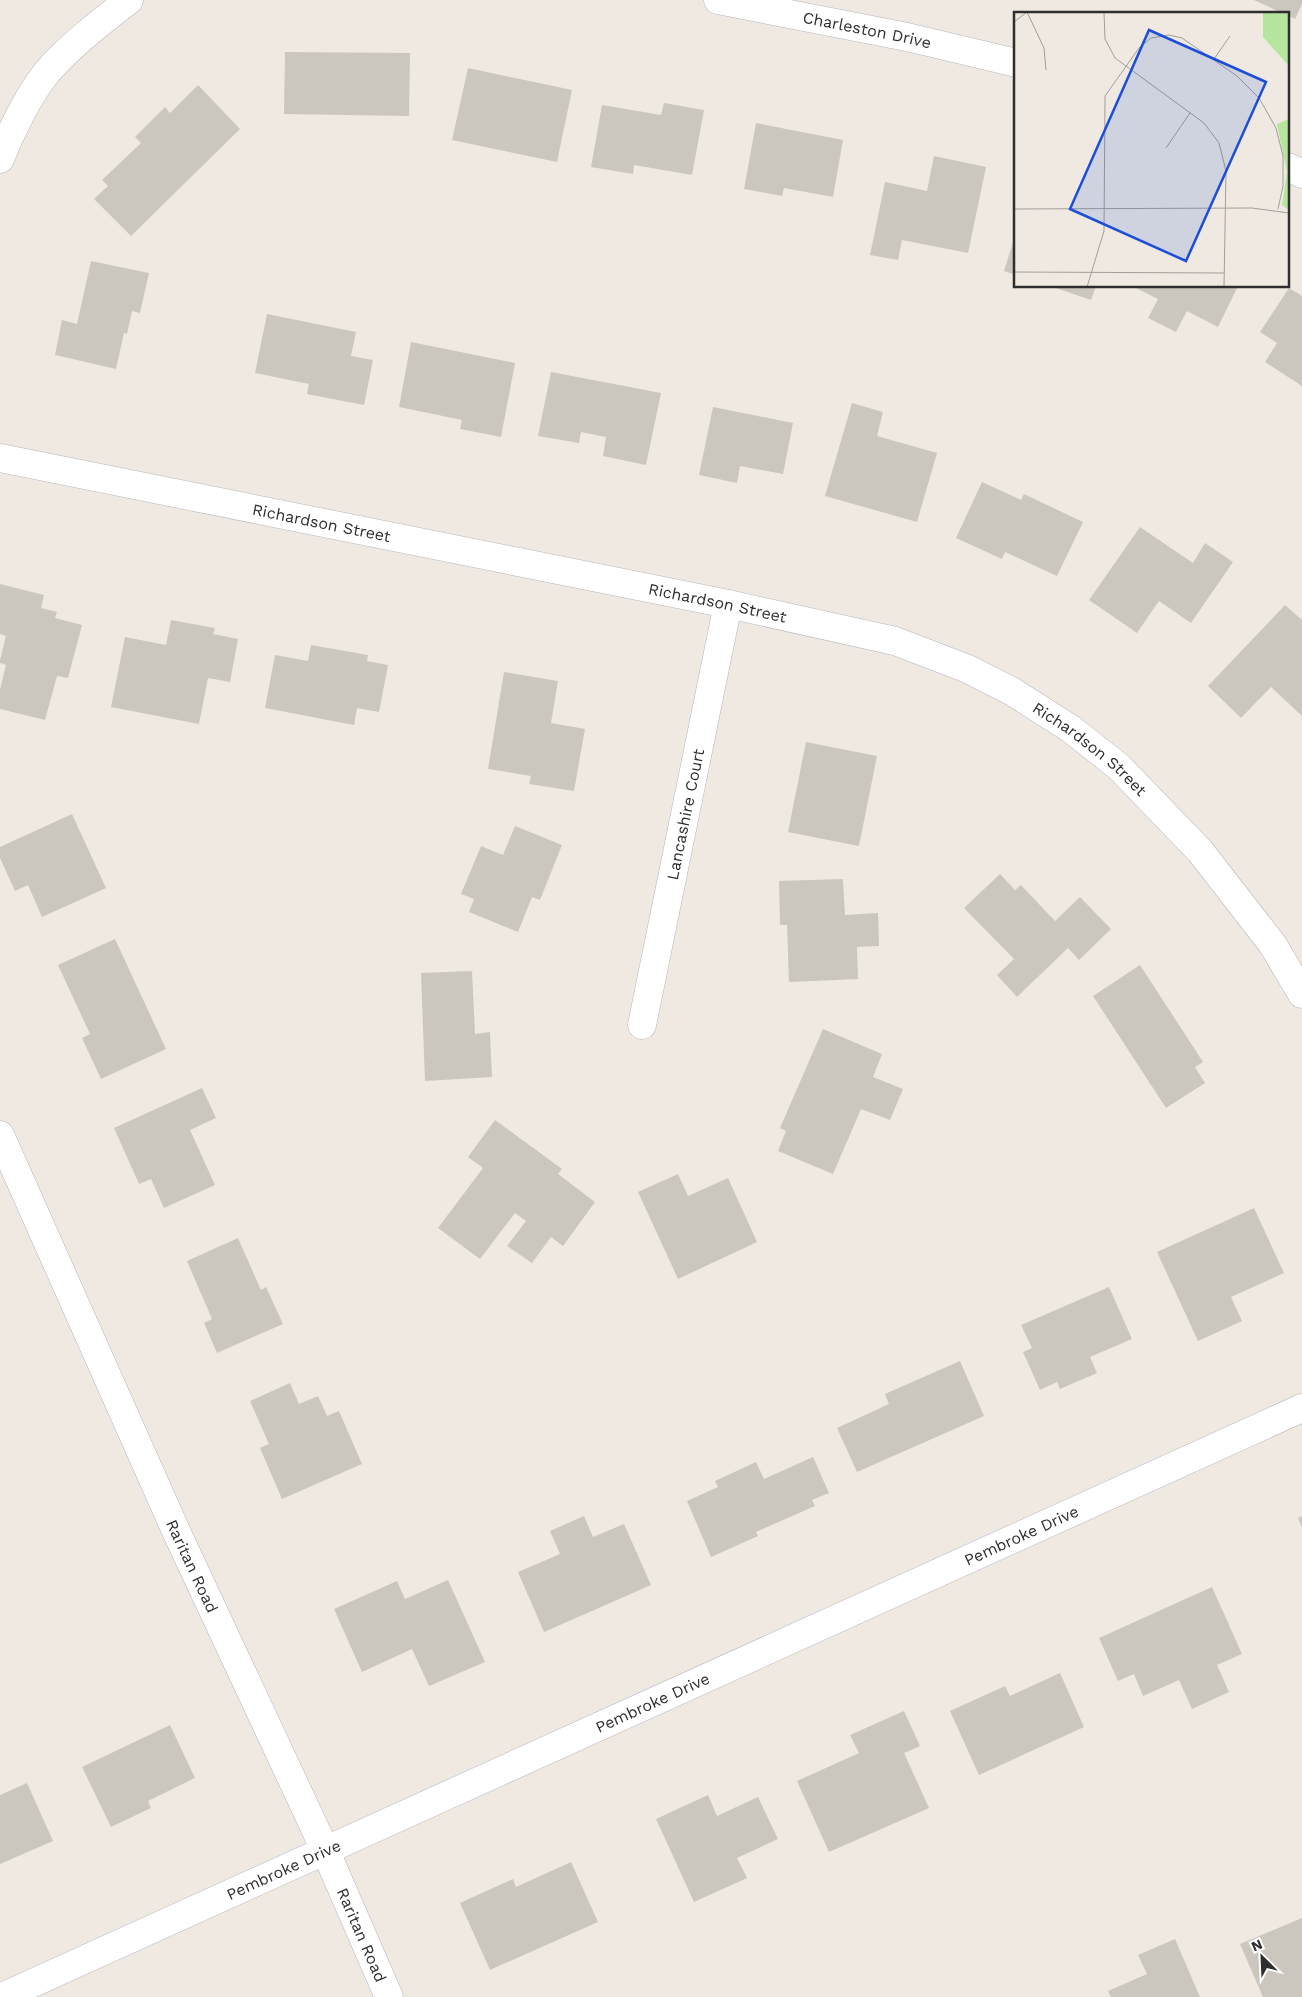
<svg xmlns="http://www.w3.org/2000/svg" width="1302" height="1997" viewBox="0 0 1302 1997" font-family="'Work Sans',sans-serif">
<style>
.building{fill:#cbc7bf}
.lines{fill:none;stroke-linecap:round;stroke-linejoin:round}
.minor-casing{stroke:#b4b7c1;stroke-width:29}
.minor{stroke:#fff;stroke-width:28}
.labels{text-anchor:middle;stroke-width:4;stroke-linejoin:round;paint-order:stroke}
.street-label{font-size:16px;fill:#2e2e2e;stroke:#fff}
.inset-road{fill:none;stroke:#a29e99;stroke-width:1}
.view{fill:#1d4ed8;fill-opacity:0.15;stroke:#1d4ed8;stroke-width:2.5}
.inset-edge{fill:none;stroke:#2e2e2e;stroke-width:2.5}
</style>
<rect width="100%" height="100%" fill="#efe9e1"/>
<path class="building" d="M1254,0H1302V4L1295,19Z
M285,52L410,53L409,116L284,114Z
M468,68L572,90L557,162L452,140Z
M198,85L240,129L131,236L94,199L108,186L102,180L141,143L135,137L165,107L170,113Z
M664,103L704,110L692,175L634,165L633,174L591,167L602,105L661,115Z
M756,123L843,140L833,197L784,188L782,196L744,189Z
M934,156L986,167L968,253L902,240L898,260L870,255L885,182L927,191Z
M1015,236H1016V275L1004,271Z
M91,261L149,273L140,313L132,311L127,334L124,333L116,369L55,355L62,320L77,324Z
M1050,286H1096L1091,300Z
M1132,286H1238L1218,327L1187,311L1176,332L1148,318L1158,299Z
M1289,288L1302,296V386L1265,362L1277,343L1260,332Z
M267,314L356,332L351,356L373,360L364,405L307,394L309,384L255,373Z
M411,342L515,363L501,437L460,429L462,420L399,407Z
M551,372L661,393L646,465L603,456L606,437L581,432L579,443L538,436Z
M852,403L883,412L877,436L937,453L917,522L825,496Z
M713,407L793,423L783,474L740,466L737,483L699,475Z
M982,482L1021,500L1024,494L1083,522L1057,576L1005,552L1002,559L956,538Z
M1140,527L1193,563L1205,543L1233,562L1191,623L1159,601L1137,633L1089,600Z
M0,584L44,595L41,608L57,612L55,618L82,625L68,678L57,676L45,720L0,709V690L6,665L0,663V660L6,636L0,634Z
M1285,605L1302,620V716L1271,687L1241,718L1208,686Z
M171,620L215,628L213,634L238,639L230,682L208,678L199,724L111,707L125,637L166,645Z
M311,645L368,655L367,661L388,665L379,712L357,708L354,725L265,708L275,655L308,661Z
M504,672L558,681L551,723L585,729L574,791L529,784L531,776L488,769Z
M806,742L877,756L859,846L788,832Z
M72,814L106,888L42,917L28,885L15,891L0,858V847Z
M515,826L562,845L540,900L532,897L518,932L469,912L474,899L461,894L481,846L503,855Z
M1000,874L1015,890L1021,885L1055,921L1080,897L1111,929L1079,960L1068,948L1017,997L997,975L1014,959L964,908Z
M843,879L845,915L878,913L879,946L857,947L858,979L789,982L787,925H780L779,881Z
M115,939L166,1049L101,1079L82,1038L90,1034L58,965Z
M1140,965L1203,1062L1195,1067L1205,1083L1166,1108L1093,996Z
M472,971L475,1034L490,1032L492,1077L425,1081L421,973Z
M823,1029L882,1054L873,1077L903,1089L890,1120L861,1109L833,1174L778,1151L786,1131L780,1128Z
M202,1088L216,1118L190,1130L215,1185L164,1208L151,1179L139,1184L114,1128Z
M495,1120L562,1169L558,1174L595,1202L563,1246L551,1237L532,1263L507,1246L526,1221L515,1213L480,1259L438,1228L483,1168L468,1157Z
M678,1174L688,1196L728,1178L757,1242L678,1279L638,1192Z
M1254,1208L1284,1273L1231,1297L1242,1321L1198,1341L1157,1252Z
M238,1238L261,1290L266,1287L283,1324L217,1353L204,1323L212,1319L187,1261Z
M1109,1287L1132,1339L1090,1357L1097,1373L1060,1389L1057,1382L1040,1390L1023,1352L1032,1348L1021,1325Z
M960,1361L984,1416L857,1472L837,1428L889,1404L885,1394Z
M290,1383L299,1404L318,1396L327,1416L339,1411L362,1464L282,1499L260,1448L269,1444L250,1401Z
M813,1457L829,1493L812,1500L815,1506L756,1532L758,1536L711,1557L687,1501L718,1487L715,1481L756,1462L764,1479Z
M584,1516L593,1537L624,1524L651,1585L544,1632L518,1572L560,1554L550,1531Z
M1302,1516V1528L1298,1518Z
M448,1580L485,1662L429,1686L412,1649L362,1672L334,1609L397,1581L405,1599Z
M1212,1587L1242,1654L1217,1665L1229,1692L1192,1709L1179,1680L1143,1696L1134,1674L1118,1681L1099,1638Z
M1060,1673L1084,1727L979,1775L950,1711L1005,1686L1010,1696Z
M904,1711L920,1746L904,1753L929,1808L829,1852L797,1781L859,1753L850,1735Z
M170,1725L195,1778L148,1801L151,1808L111,1827L82,1767Z
M27,1783L53,1841L0,1864V1795Z
M708,1795L717,1816L758,1797L778,1839L737,1858L747,1878L694,1902L656,1819Z
M571,1862L598,1922L490,1970L460,1903L513,1879L516,1887Z
M1302,1918V1997H1263L1240,1944Z
M1175,1939L1200,1997H1111L1108,1991L1147,1974L1138,1955Z"/>
<g class="lines">
<g class="minor-casing">
<g id="minor">
<path id="s1" d="M718,0L907,37L1016,63"/>
<path d="M0,159C11,131 29,94 48,71C72,44 101,22 129,0"/>
<path d="M1288,167L1302,174"/>
<path id="s2" d="M0,458L728,604L895,641L968,669L1013,692L1071,729L1119,767L1200,851L1273,945L1302,994"/>
<path id="s3" d="M642,1025L728,604"/>
<path id="s4" d="M0,1135L176,1531L326,1852L389,1997"/>
<path id="s5" d="M2,1997L1302,1408"/>
</g>
</g>
<use href="#minor" class="minor"/>
</g>
<g class="labels">
<g class="street-label">
<text dy="6" stroke="none"><textPath href="#s1" startOffset="152">Charleston Drive</textPath></text>
<text dy="6" stroke="none"><textPath href="#s2" startOffset="328">Richardson Street</textPath></text>
<text dy="6" stroke="none"><textPath href="#s2" startOffset="732">Richardson Street</textPath></text>
<text dy="6" stroke="none"><textPath href="#s2" startOffset="1138">Richardson Street</textPath></text>
<text dy="6" stroke="none"><textPath href="#s3" startOffset="215">Lancashire Court</textPath></text>
<text dy="6" stroke="none"><textPath href="#s5" startOffset="1119">Pembroke Drive</textPath></text>
<text dy="6" stroke="none"><textPath href="#s4" startOffset="472">Raritan Road</textPath></text>
<text dy="6" stroke="none"><textPath href="#s5" startOffset="714">Pembroke Drive</textPath></text>
<text dy="6" stroke="none"><textPath href="#s5" startOffset="309">Pembroke Drive</textPath></text>
<text dy="6" stroke="none"><textPath href="#s4" startOffset="878">Raritan Road</textPath></text>
</g>
</g>
<g transform="translate(1014 12)">
<rect width="275" height="275" fill="#efe9e1"/>
<path d="M249,0H275V54L249,25ZM275,107V198L268,193L273,160L263,112Z" fill="#b6e59e"/>
<path class="inset-road" d="M90,0L91,27L101,46L190,111L205,131L212,159L210,275M0,10L13,0L30,36L32,58M200,47L216,24M152,136L176,101M0,197L238,196L275,201M0,260L210,261M73,275L90,219L91,84L125,36L137,26L155,23L168,26L223,64L245,86L262,116L269,144V174L264,197"/>
<path class="view" d="M135,18L252,70L172,249L56,197Z"/>
<rect width="275" height="275" class="inset-edge"/>
</g>
<g transform="translate(1262 1957) rotate(336)" stroke="#ffffff" stroke-width="4" paint-order="stroke">
<path d="M0-4L9 19L0 12L-9 19Z" fill="#2e2e2e"/>
<text y="-8" font-size="14" font-weight="bold" text-anchor="middle" fill="#2e2e2e">N</text>
</g>
</svg>
